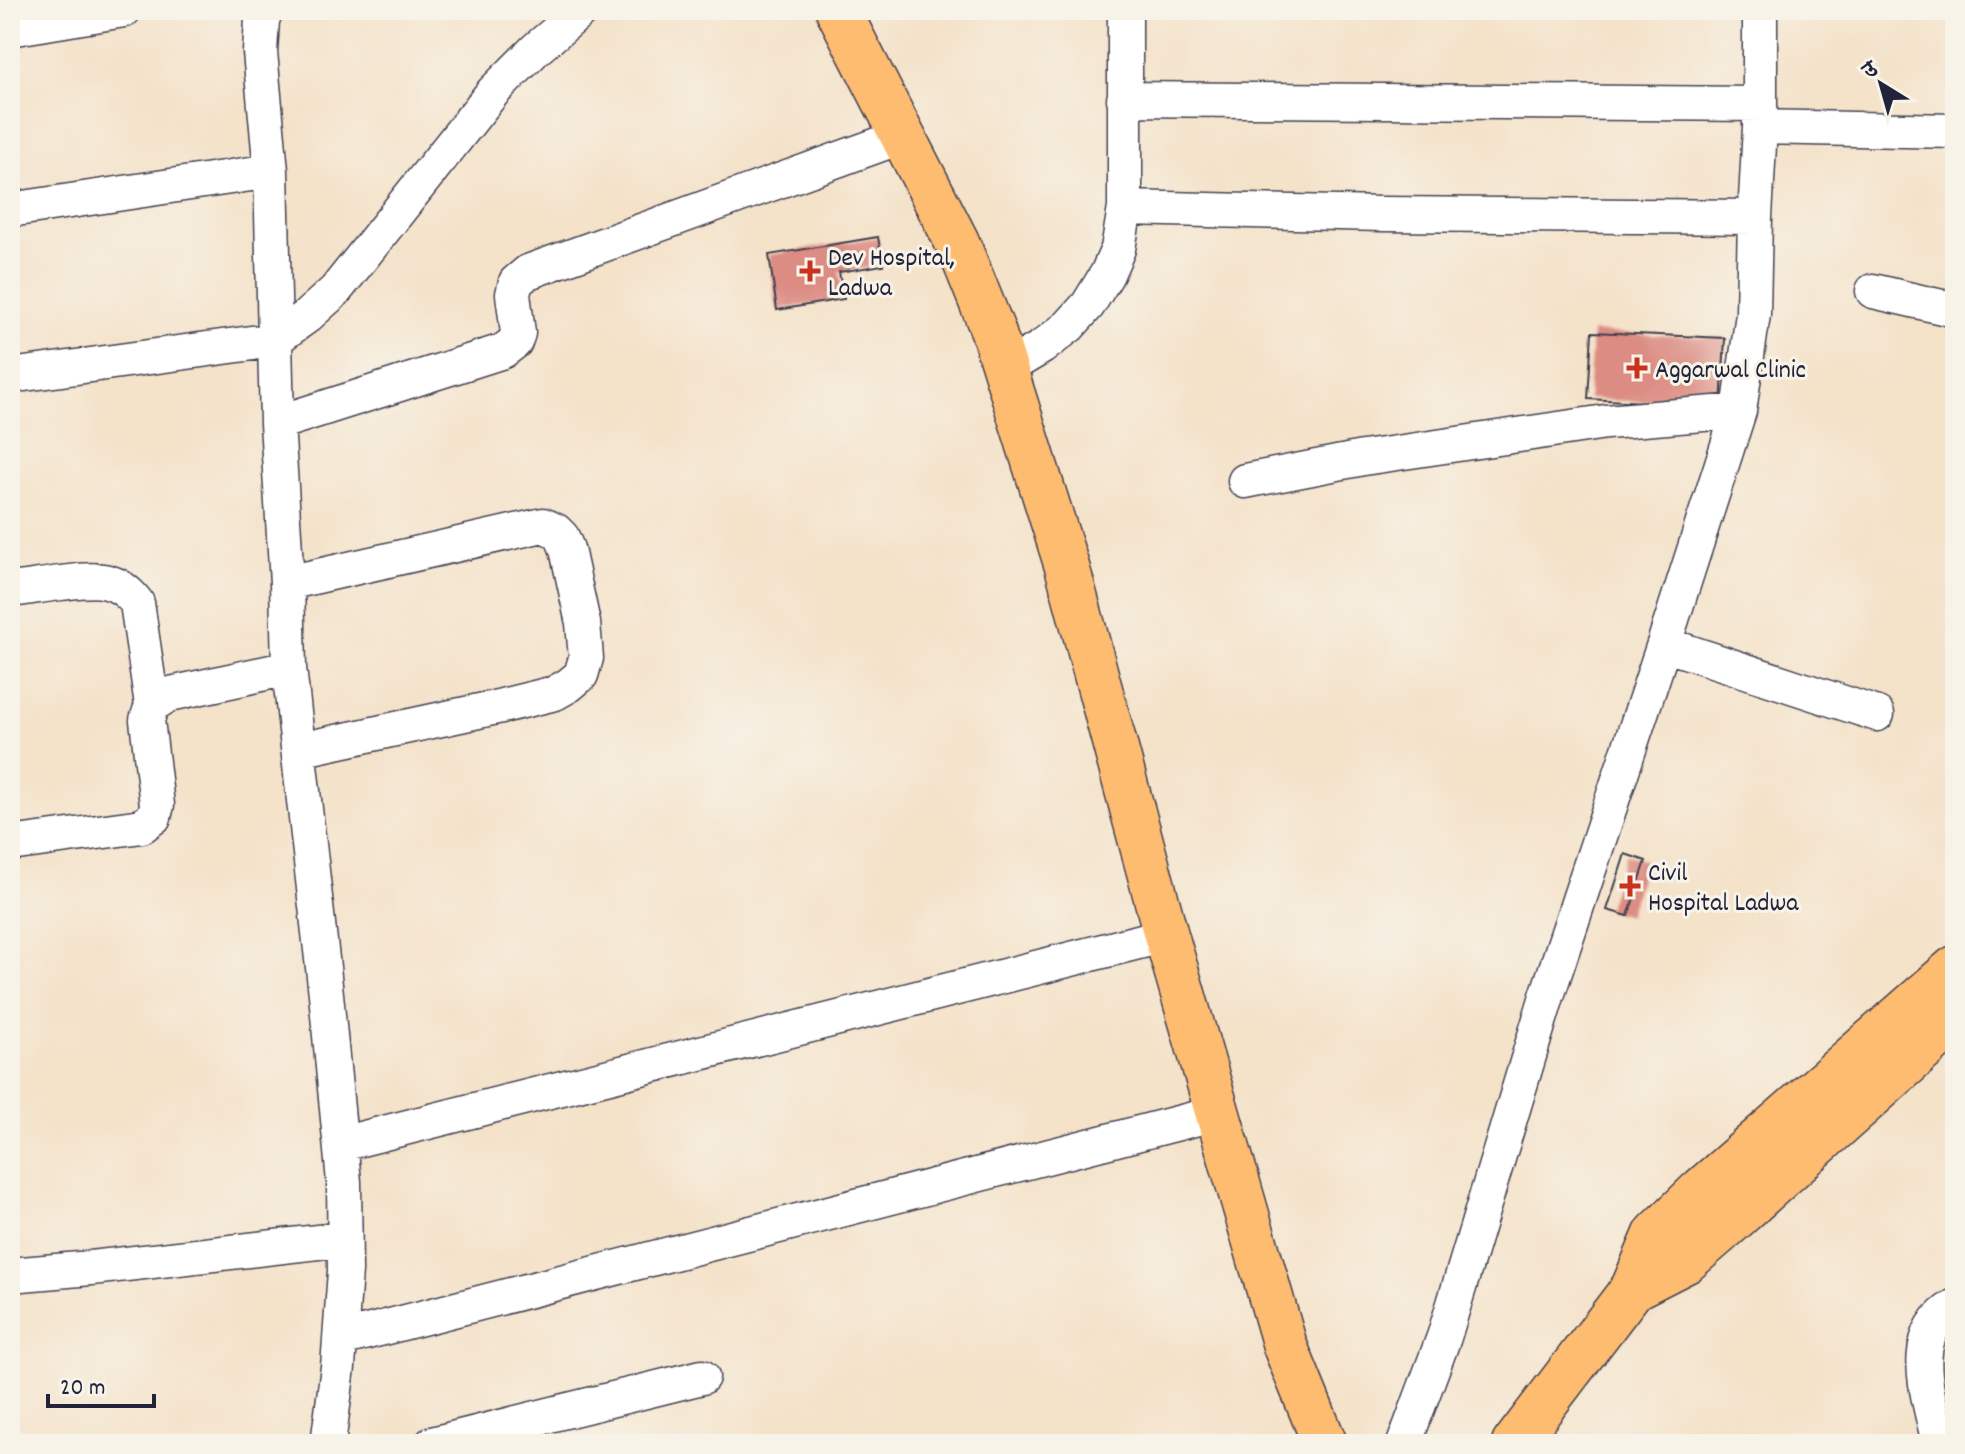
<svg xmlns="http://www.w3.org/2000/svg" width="1965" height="1454" viewBox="0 0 1965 1454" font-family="Dekko,'Playpen Sans Deva',sans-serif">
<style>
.building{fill:#dc8c83}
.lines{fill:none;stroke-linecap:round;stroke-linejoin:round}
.street-casing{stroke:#423f50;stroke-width:37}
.primary-casing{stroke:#423f50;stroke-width:47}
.street{stroke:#fff;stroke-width:34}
.primary{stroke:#febc70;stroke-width:44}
.poi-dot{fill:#c8321e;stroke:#f7f3e8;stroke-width:3}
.labels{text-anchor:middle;stroke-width:6;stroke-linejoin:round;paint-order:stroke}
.poi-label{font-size:26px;fill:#22223b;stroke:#f7f3e8;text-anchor:start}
</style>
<rect width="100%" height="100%" fill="#f7f3e8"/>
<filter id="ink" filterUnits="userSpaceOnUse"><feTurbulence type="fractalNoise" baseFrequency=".0125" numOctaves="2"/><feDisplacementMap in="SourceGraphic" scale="16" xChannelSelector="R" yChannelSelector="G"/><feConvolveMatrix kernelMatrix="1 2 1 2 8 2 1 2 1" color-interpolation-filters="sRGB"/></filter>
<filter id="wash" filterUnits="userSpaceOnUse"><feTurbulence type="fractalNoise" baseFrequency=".006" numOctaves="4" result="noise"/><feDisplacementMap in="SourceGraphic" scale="32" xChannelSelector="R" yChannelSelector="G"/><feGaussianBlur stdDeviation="1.8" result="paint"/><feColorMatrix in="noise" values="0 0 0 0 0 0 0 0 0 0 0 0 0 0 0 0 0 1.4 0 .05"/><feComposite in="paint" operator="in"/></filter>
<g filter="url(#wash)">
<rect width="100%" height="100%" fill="#f4e2c9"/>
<g id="blocks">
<path class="building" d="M878,237L883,265L839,272L844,299L777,310L769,255Z
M1592,332L1725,338L1721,406L1588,399Z
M1625,854L1646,861L1628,916L1607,910Z"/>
</g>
</g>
<g filter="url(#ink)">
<use href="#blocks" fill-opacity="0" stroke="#423f50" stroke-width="2"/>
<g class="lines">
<g class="street-casing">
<path id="street" d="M266,10L262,20L260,52L271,171L277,423L287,583L289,668L326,994L344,1182L345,1271L338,1367L328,1444
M10,29L124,10
M1124,99L1760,104
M1760,127L1955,131
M1125,208L1382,214L1755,217
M10,210L271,171
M1873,291L1955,310
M1005,369L1042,347L1069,326L1088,305L1107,274L1118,249L1125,208V10
M10,376L274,340L306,317L335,291L493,92L536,49L582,10
M277,423L503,351L515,342L518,333L513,294L516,282L528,272L903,136
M1245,481L1363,458L1606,422L1739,411
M287,583L543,525L556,531L562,537L567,549L583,623L586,658L581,675L569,685L555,693L502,706L299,750
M10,590C27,588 44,585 61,583C93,579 116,575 137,603L152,705
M1664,644L1877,714
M10,844L142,826L154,817L157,805L147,720L152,705L170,694L289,668
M341,1144L1166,935
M10,1275L91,1268L344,1239
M340,1339L1217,1113
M432,1444L702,1377
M1404,1444L1444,1337L1547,996L1664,644L1739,411L1753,314L1755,217L1760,127V10
M1939,1444C1930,1398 1904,1335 1955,1306"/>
</g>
<g class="primary-casing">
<path id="primary" d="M838,10L957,242L993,331L1068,570L1166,935L1285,1346L1325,1444
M1633,1288L1686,1261L1723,1229L1955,1021
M1514,1444L1633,1288L1656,1234L1699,1192L1955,968"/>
</g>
<use href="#street" class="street"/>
<use href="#primary" class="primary"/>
</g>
</g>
<g class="poi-dot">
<path d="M806 259h8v8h8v8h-8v8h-8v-8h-8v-8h8z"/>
<path d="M1633 356h8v8h8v8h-8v8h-8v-8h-8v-8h8z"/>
<path d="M1626 874h8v8h8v8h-8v8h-8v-8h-8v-8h8z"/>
</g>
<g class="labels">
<g class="poi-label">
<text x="828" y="265">Dev Hospital,<tspan x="828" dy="30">Ladwa</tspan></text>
<text x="1655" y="377">Aggarwal Clinic</text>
<text x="1648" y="880">Civil<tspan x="1648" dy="30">Hospital Ladwa</tspan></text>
</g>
</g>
<rect width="1965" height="1454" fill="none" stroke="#f7f3e8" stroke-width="40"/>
<g transform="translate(1881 84) rotate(323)" stroke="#f7f3e8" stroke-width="6" paint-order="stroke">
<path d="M0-6L14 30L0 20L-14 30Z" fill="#22223b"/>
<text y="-12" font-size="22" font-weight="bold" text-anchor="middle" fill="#22223b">उ</text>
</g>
<path d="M48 1394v12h106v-12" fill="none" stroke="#22223b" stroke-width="4"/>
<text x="60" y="1394" font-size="24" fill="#22223b" stroke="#f7f3e8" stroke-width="6" paint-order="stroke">20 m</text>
</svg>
